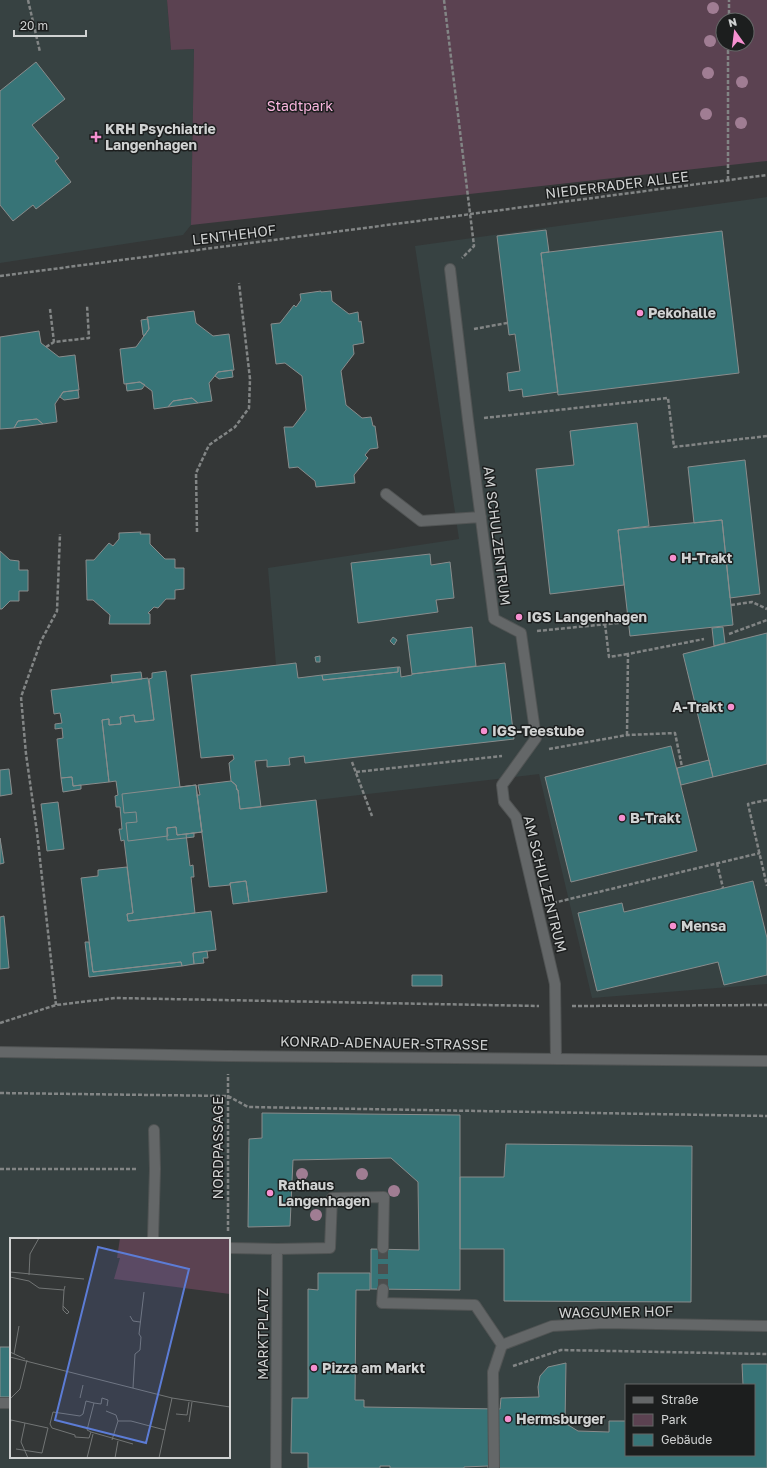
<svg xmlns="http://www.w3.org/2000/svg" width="767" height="1468" viewBox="0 0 767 1468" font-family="'Golos Text',sans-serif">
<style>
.built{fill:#374242;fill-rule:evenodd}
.green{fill:#5b4251;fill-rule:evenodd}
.building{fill:#377477;stroke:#898c8c}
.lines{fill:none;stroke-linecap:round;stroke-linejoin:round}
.pedestrian-tunnel{stroke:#4b4e4e;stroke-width:10;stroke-dasharray:10 5;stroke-linecap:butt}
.service-casing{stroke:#515454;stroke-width:12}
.pedestrian-casing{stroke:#515454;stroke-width:12}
.minor-casing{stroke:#515454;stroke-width:12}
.path{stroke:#828585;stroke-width:2.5;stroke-dasharray:4 2;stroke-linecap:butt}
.service{stroke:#646768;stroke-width:10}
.pedestrian{stroke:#646768;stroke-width:10}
.minor{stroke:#646768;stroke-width:10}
.tree{fill:#a07d93}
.poi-dot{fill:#f690d0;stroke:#1c1e1e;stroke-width:1.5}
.labels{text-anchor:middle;stroke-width:3;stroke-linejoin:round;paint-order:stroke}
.park-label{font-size:14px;fill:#f9b6de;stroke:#1c1e1e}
.poi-label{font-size:14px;font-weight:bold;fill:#d0d2d2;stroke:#1c1e1e;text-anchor:start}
.street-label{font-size:14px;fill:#d0d2d2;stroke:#1c1e1e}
.inset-road{fill:none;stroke:#727575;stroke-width:1}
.view{fill:#5c7cd6;fill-opacity:0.15;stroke:#5c7cd6;stroke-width:2}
.inset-edge{fill:none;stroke:#d0d2d2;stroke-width:2}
</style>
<rect width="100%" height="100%" fill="#343737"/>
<path class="built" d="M0,0H167L171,50L194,49L191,225L183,235L0,263Z
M767,197V984L592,998L539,774L240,809L231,781L229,763L233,758V755L201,758L191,675L276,665L268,568L459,539L415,246Z
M0,1052L767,1061V1468H0ZM11,1239H229V1457H11ZM626,1385H754V1455H626Z"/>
<path class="green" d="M167,0H767V161L191,225L194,49L171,50ZM723,20H747V44H723Z"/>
<path class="building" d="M36,62L65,99L32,125L59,158L55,161L71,182L36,209L33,205L13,221L0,205V91Z
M546,230L549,252L541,253L558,392L523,397L522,389L509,391L507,373L520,371L515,334L509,335L497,236Z
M722,231L739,373L558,395L541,253Z
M321,291V292L331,291L332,301L349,314L358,312L359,322L361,321L364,343L353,345L354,354L341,371L346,405L362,418L371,417L373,426H375L378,448L370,449L365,455L368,458L354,475L355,483L316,487L315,481L298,467L289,468L284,427H293L306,410L302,376L285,363L276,364L271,324L280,323L294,305L296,307L301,300L300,294Z
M194,311L196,323L213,336L229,334L234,370L218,372L209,383L212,401L198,403L192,398L173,401L168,407L154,409L152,391L140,382L124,384L120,349L136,347L149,329L147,317Z
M148,319L149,329L144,336L143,335L141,320Z
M39,331L41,343L59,357L75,355L79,390L63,392L55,404L57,422L43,424L37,419L18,421L14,428L0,429V337Z
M232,370L233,377L219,379L215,376L218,372Z
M140,382L145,385L142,389L127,391L126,384Z
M78,390L79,398L64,400L60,397L63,392Z
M192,398L198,403L168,407L173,401Z
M37,419L43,424L14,428L18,421Z
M637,423L649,526L618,530L624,585L550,594L536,469L574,465L570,431Z
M745,460L760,594L730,598L722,520L694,523L688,467Z
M722,520L733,625L630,636L618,530Z
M141,532L140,534H150V544L165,559H175V568H184V589L175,590V599H166L158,608L154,607L148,613L150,614V624H109L110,615L93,600H87L86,560H94L109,543L113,546L119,539V533Z
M0,551L10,560L19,561V570H28V591H19V601H10L2,609H0Z
M430,554L431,565L450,562L454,598L436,600L438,612L358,623L351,563Z
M472,627L476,666L412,674L407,635Z
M723,627L725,643L714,646L712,628Z
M767,633V764L713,777L683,654Z
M393,637L397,640L394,645L390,641Z
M320,656V662H316L315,657Z
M296,663L298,678L322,675L323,680L398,672V667H400L401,677L412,675V674L505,663L514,739L305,763L304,756L289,758L290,765L267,767V760L255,761L261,807L240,809L238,790H237L236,785L231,781L229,763L234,759L233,755L201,758L191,675Z
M398,667V672L323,680L322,675Z
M166,671L180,787L196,785L197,795L202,832L186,834L190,866L193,865L194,877H191L195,913L128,921L127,914L133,913L124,840L121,841L119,829H122L120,807H116L115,796L118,795L116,781L109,782L102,720L109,719V725L121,724L120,717L134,715L135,722L154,720L149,679L152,678V673Z
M141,672L142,679L112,683L111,675Z
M148,678L154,720L135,722L134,715L120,717L121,724L109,725V719L102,720L109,782L73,786L72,777L61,778L57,739L63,738L62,728L55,729V724L62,723L60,713L54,714L51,690Z
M671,746L697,851L571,882L545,777Z
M709,760L713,777L681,785L677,768Z
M9,769L12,794L0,796V770Z
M72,777L73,786L81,785V789L63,792L61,778Z
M231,781L236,785L237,790H238L240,809L316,800L327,892L249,902L246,881L230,883V885L209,887L197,795H200L198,785Z
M196,785L202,832L177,835L176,827L167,828L168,836L128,841L126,823L137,822L136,812L124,813L122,794Z
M58,802L64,849L47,851L41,804Z
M176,827L177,835L194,833V837L167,840V828Z
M0,838L4,863L0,864Z
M127,867L133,913L127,914L128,921L211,911L216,950L193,953L194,964L182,966L181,962L93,972L81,878L98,876V870Z
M246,881L249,902L233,904L230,883Z
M753,881L767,938V975L724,985L718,962L597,991L578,913L622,903L624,912Z
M4,916L9,968L0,969V917Z
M85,942H89L93,972L181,962L182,966L89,977Z
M207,951L208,958H203L204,963L194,964L193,953Z
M412,975H442V986H412Z
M262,1113L460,1115V1290L371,1289V1249L419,1250L418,1182L391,1158L293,1160L290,1226L248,1227L249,1139L262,1138Z
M506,1144L692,1146L691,1302L504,1301V1249H460V1177H504Z
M318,1273H370V1290H356L355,1400H364V1407L500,1409L501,1398L539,1397L538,1387L540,1376L548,1367L566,1363L565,1423L578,1431L609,1432V1421H626V1455H754V1385H743L742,1364H767V1468H488V1466L464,1467V1468H390V1466H380V1468H308V1453H291L292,1398H308V1289L318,1290Z
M0,1347H11V1397H0Z"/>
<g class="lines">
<path class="pedestrian-tunnel" d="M383,1289V1248"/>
<g class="service-casing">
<path id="service" d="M450,269L468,420L494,619L521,633L536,738L502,785L504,802L516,817L555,984L556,1059
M386,494L421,521L481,517
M153,1238L155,1169L154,1130"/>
</g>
<g class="pedestrian-casing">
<path id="pedestrian" d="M229,1248L277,1249L276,1468
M277,1249L330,1248L332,1198L384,1197L383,1248
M383,1289L382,1303L475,1305L502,1345L493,1372L494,1468
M0,1403H11"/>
</g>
<g class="minor-casing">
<path id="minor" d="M0,1052L228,1056L767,1061
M502,1345L552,1326L604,1323L767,1326"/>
</g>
<path class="path" d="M28,0L40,52
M444,0L474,246L462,258
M729,20V0
M728,44V181
M0,276L767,175
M50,309L54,342
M474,329L507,323
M46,347L54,342L89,338L87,305
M484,418L668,398L674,447L767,436
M197,532L196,473L209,445L235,427L249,408L250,379L239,283
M731,605L752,602L767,609
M605,624L609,657L628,654
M537,631L628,622
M729,634L767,620
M627,735L628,654L704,639
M549,749L627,735L675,733L682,767
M352,762L372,816
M356,772L502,756
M767,800L748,804L767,886
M717,863L723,888
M553,903L760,853
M56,1005L37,832L26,754L21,697L41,641L57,611L60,534
M572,1006L767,1005
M0,1023L56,1005L115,998L539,1006
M0,1093L228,1096L248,1107L767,1116
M0,1169H137
M228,1231V1074
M513,1366L561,1350L767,1354"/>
<use href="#service" class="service"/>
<use href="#pedestrian" class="pedestrian"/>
<use href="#minor" class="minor"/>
</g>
<g class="tree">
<circle cx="713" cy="8" r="6"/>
<circle cx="710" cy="41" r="6"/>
<circle cx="708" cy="73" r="6"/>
<circle cx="742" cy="82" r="6"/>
<circle cx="706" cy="114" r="6"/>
<circle cx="741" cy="123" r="6"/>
<circle cx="302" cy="1174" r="6"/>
<circle cx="362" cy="1174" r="6"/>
<circle cx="394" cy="1191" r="6"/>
<circle cx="316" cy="1215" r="6"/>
</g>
<g class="poi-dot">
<path d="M94 131h4v4h4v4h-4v4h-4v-4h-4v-4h4z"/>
<circle cx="640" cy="313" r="4"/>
<circle cx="673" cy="558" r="4"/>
<circle cx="519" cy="617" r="4"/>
<circle cx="731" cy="707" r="4"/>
<circle cx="484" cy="731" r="4"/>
<circle cx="622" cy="818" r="4"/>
<circle cx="673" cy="926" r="4"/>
<circle cx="270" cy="1193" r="4"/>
<circle cx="314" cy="1368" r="4"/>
<circle cx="508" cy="1419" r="4"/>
</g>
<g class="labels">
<g class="park-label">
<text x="300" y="111">Stadtpark</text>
</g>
<g class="poi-label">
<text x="105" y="134">KRH Psychiatrie<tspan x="105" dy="16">Langenhagen</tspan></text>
<text x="648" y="318">Pekohalle</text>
<text x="681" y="563">H-Trakt</text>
<text x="527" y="622">IGS Langenhagen</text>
<text x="723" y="712" text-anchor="end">A-Trakt</text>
<text x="492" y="736">IGS-Teestube</text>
<text x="630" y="823">B-Trakt</text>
<text x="681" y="931">Mensa</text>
<text x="278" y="1190">Rathaus<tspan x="278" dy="16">Langenhagen</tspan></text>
<text x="322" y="1373">Pizza am Markt</text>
<text x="516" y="1424">Hermsburger</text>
</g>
<g class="street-label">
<text transform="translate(617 185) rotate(-7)" y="5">NIEDERRADER ALLEE</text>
<text transform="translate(234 235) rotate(-7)" y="5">LENTHEHOF</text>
<text transform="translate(497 536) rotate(83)" y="5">AM SCHULZENTRUM</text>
<text transform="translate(545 884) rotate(76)" y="5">AM SCHULZENTRUM</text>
<text transform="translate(384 1043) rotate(1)" y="5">KONRAD-ADENAUER-STRASSE</text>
<text transform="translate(218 1148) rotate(-90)" y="5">NORDPASSAGE</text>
<text transform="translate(616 1312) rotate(-1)" y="5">WAGGUMER HOF</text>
<text transform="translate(263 1334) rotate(-90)" y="5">MARKTPLATZ</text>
</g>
</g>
<g transform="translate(10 1238)">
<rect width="220" height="220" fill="#343737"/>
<path d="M110,0H220V56L104,41L110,20H107Z" fill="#5b4251"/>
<path class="inset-road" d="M0,34L74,41M19,37L20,16L29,0M0,39L19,43L29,50L54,52L55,48M53,68L59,74L57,76L53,72V68L54,52M120,78L123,83L130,84M0,114L15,121M4,116L9,88M0,119L162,160L220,169M123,150L125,116L130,112L131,99L129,96L134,54M70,160L73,147M0,161L10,151L17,122M76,163L84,165L77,192L81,194L79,200L65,199V197L42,190L40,186L43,174L70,178L73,176ZM84,165L91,166L92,160L98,162L97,168M96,173L106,177L108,183M166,176L177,177L179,164M108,183H121L155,192M179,184L182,164M15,185L11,204L18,220M0,187L1,182L38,190L32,215L6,211M81,194L123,206M102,202L108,183M77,220L83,196M105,220L108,203M149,220L162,160"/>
<path class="view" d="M88,9L179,31L136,205L45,182Z"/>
<rect width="220" height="220" class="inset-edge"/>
</g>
<rect x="625" y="1384" width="130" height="72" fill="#1c1e1e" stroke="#646666"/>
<rect x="633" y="1397" width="20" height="6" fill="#646768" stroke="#646666"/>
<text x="661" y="1404" font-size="12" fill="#d0d2d2">Straße</text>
<rect x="633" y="1414" width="20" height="12" fill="#5b4251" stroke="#646666"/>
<text x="661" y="1424" font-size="12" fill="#d0d2d2">Park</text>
<rect x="633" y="1434" width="20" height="12" fill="#377477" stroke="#646666"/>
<text x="661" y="1444" font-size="12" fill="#d0d2d2">Gebäude</text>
<g transform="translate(735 32) rotate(346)"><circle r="19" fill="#1c1e1e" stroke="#646666"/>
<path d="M0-3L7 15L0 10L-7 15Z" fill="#f690d0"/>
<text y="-6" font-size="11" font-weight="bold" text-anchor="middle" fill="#d0d2d2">N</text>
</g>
<path d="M14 30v6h72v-6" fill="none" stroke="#d0d2d2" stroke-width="2"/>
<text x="20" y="30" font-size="12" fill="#d0d2d2" stroke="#1c1e1e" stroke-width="3" paint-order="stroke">20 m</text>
</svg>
